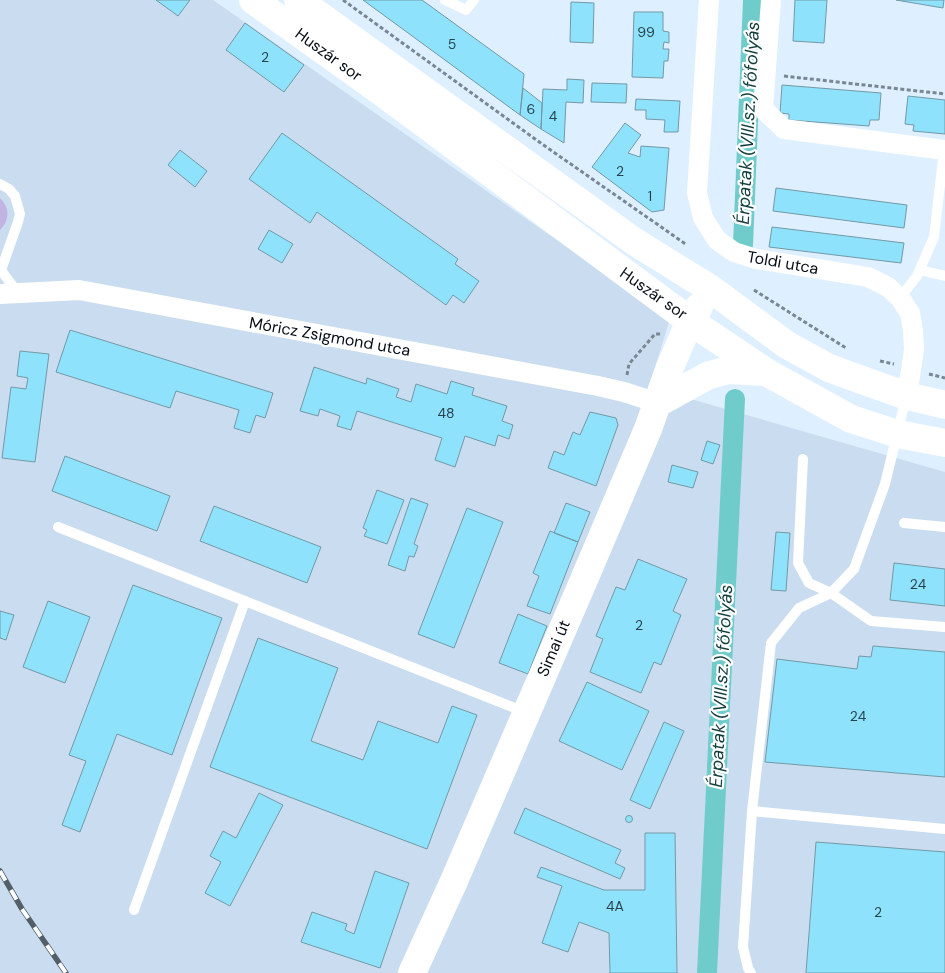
<svg xmlns="http://www.w3.org/2000/svg" width="945" height="973" viewBox="0 0 945 973" font-family="'DM Sans',sans-serif">
<style>
.built{fill:#caddf0}
.green{fill:#c1b4e2}
.lines{fill:none;stroke-linecap:round;stroke-linejoin:round}
.canal{stroke:#70ccca;stroke-width:20}
.building{fill:#8fe2fb;stroke:#7399a6}
.path{stroke:#7a8793;stroke-width:3;stroke-dasharray:4 2.5;stroke-linecap:butt}
.service{stroke:#fff;stroke-width:10}
.minor{stroke:#fff;stroke-width:20}
.secondary{stroke:#fff;stroke-width:28}
.rail-casing{stroke:#525e68;stroke-width:5.5}
.rail{stroke:#fff;stroke-width:4;stroke-dasharray:11;stroke-linecap:butt}
.labels{text-anchor:middle;stroke-width:4.5;stroke-linejoin:round;paint-order:stroke}
.number-label{font-size:14px;fill:#27424e}
.street-label{font-size:16px;fill:#040d15;stroke:#fff}
.water-label{font-size:18px;font-style:italic;fill:#123d3d;stroke:#fff}
</style>
<rect width="100%" height="100%" fill="#deefff"/>
<path class="built" d="M0,0H213L670,319L649,387L945,472V973H0Z"/>
<path class="green" d="M0,198C10,208 10,220 0,230Z"/>
<g class="lines">
<path class="canal" d="M743,245L753,0
M707,973L735,399"/>
</g>
<path class="building" d="M156,0H190L178,16Z
M363,0H422L524,74L520,115Z
M795,0H827L824,43L793,41Z
M896,0H944L943,8Z
M571,2L594,3L593,43L570,42Z
M634,12H663V31L669,32V43L664,42L663,49H669L668,61H664L663,78L632,77Z
M245,23L304,65L284,92L226,50Z
M567,79L584,80L583,103L566,102L564,143L541,129L543,89L567,90Z
M592,83L627,84L626,103L591,102Z
M782,85L881,93L879,120H870L869,126L789,120V114L780,113Z
M523,88L542,103L541,129L520,115Z
M908,96L945,100V134L913,131L914,125L905,124Z
M636,99L680,101L678,132H664L665,120L646,119V110H635Z
M625,123L641,135L628,153L640,157L641,146L669,148L664,210L652,212L592,167Z
M282,133L458,259L455,264L479,281L464,303L453,295L446,305L317,212L310,223L249,179Z
M180,150L207,171L195,187L168,165Z
M776,188L907,205L904,228L773,211Z
M772,227L904,243L901,263L769,247Z
M269,230L293,244L282,263L258,249Z
M70,330L273,393L265,418L256,415L250,433L234,428L239,410L176,391L170,408L56,372Z
M20,351L49,354L35,462L2,458L11,387L26,389L28,378L17,376Z
M314,367L366,384L367,378L399,389L396,397L411,402L416,384L447,394L451,381L474,388L472,395L507,406L502,421L513,425L509,439L498,435L495,446L465,436L455,467L435,460L442,438L357,411L351,430L337,426L340,416L320,409L318,416L300,411Z
M590,412L616,418L618,425L596,486L548,468L554,451L564,455L573,432L580,435Z
M707,441L720,445L713,464L701,460Z
M65,456L170,496L157,531L52,491Z
M672,465L698,472L693,488L668,482Z
M377,490L404,500L387,544L364,536L367,530L363,528Z
M411,498L428,504L414,544L418,546L414,557L409,556L405,571L388,565Z
M566,503L590,512L578,542L554,533Z
M214,506L321,547L307,583L200,541Z
M467,508L503,522L454,648L418,634Z
M550,531L578,542L550,614L527,606L539,576L533,573Z
M776,532L790,533L786,591L771,590Z
M638,559L687,579L673,611L681,615L661,665L654,662L641,693L590,672L603,639L596,636L616,587L625,590Z
M894,563L945,569V606L890,600Z
M133,585L222,618L172,755L117,734L80,832L62,825L86,761L69,755Z
M48,601L90,617L65,683L23,667Z
M0,611L14,615L6,640L0,638Z
M518,614L547,626L528,674L499,663Z
M258,638L338,668L311,741L363,760L378,721L438,743L452,706L477,715L427,849L210,767Z
M873,646L945,652V777L765,762L777,659L857,669L859,656L871,657Z
M587,682L649,711L622,770L559,741Z
M664,722L684,731L650,809L630,800Z
M259,793L283,805L230,906L205,893L221,862L210,856L223,831L236,838Z
M525,808L621,850L615,863L625,868L620,879L514,833Z
M625.5 819a3.5 3.5 0 1 1 7 0a3.5 3.5 0 1 1-7 0Z
M645,833H675L677,973H610L609,933L579,922L568,952L542,943L562,886L537,877L541,867L604,890H645Z
M816,842L945,852V973H806Z
M375,871L409,883L380,968L301,942L312,912L347,924L345,930L354,934Z"/>
<g class="lines">
<path class="path" d="M343,0L542,144L687,245
M784,76L945,94
M754,290L846,348
M880,361L894,364
M929,374L945,378
M627,375L629,364L655,334H661"/>
<path class="service" d="M445,0L466,10L474,0
M0,184L9,189L15,196L20,214L18,222L1,270
M0,269L18,293
M920,270L945,276
M900,298L917,276L934,237L944,150
M803,459L798,563L809,583L831,593L871,621L945,627
M904,523L945,527
M58,527L525,712
M752,811L945,829
M134,910L245,601
M751,973L748,968L743,947L752,811L771,643L799,608L831,593L854,569L885,484L906,397"/>
<path class="minor" d="M709,0L697,193L703,218L717,240L734,252L756,259L868,277L888,287L900,298L910,313L913,330L914,350L907,396
M771,0L763,109L784,129L945,150
M0,294L79,290L598,386L624,392L658,403"/>
<path class="secondary" d="M253,0L383,93L690,321L766,372L851,419L898,434L945,443
M298,0L635,242L711,289L787,345L829,368L859,379L907,396L945,405
M658,403L709,375L729,370L766,372
M412,973L454,881L583,582L648,429L670,367L690,321L699,307"/>
<g class="rail-casing">
<path id="rail" d="M0,871L22,909L66,973"/>
</g>
<use href="#rail" class="rail"/>
</g>
<g class="labels">
<g class="number-label">
<text x="646" y="37">99</text>
<text x="452" y="49">5</text>
<text x="265" y="62">2</text>
<text x="531" y="114">6</text>
<text x="553" y="121">4</text>
<text x="620" y="176">2</text>
<text x="650" y="201">1</text>
<text x="446" y="418">48</text>
<text x="918" y="589">24</text>
<text x="639" y="630">2</text>
<text x="858" y="721">24</text>
<text x="615" y="911">4A</text>
<text x="878" y="917">2</text>
</g>
<g class="street-label">
<text transform="translate(329 54) rotate(36)" y="6">Huszár sor</text>
<text transform="translate(783 262) rotate(10)" y="6">Toldi utca</text>
<text transform="translate(654 293) rotate(35)" y="6">Huszár sor</text>
<text transform="translate(330 336) rotate(10)" y="6">Móricz Zsigmond utca</text>
<text transform="translate(553 648) rotate(-67)" y="6">Simai út</text>
</g>
<g class="water-label">
<text transform="translate(748 123) rotate(-87)" y="6">Érpatak (VIII.sz.) főfolyás</text>
<text transform="translate(721 686) rotate(-87)" y="6">Érpatak (VIII.sz.) főfolyás</text>
</g>
</g>
</svg>
